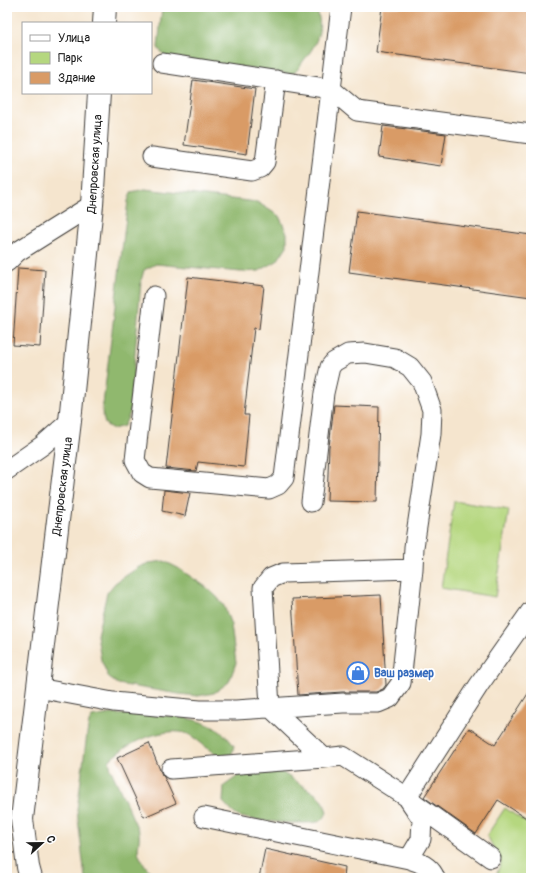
<svg xmlns="http://www.w3.org/2000/svg" width="538" height="885" viewBox="0 0 538 885" font-family="Pangolin,sans-serif">
<style>
.green{fill:#b5d77f;stroke:#687a4e}
.forest{fill:#90b86e;stroke:#566a45}
.building{fill:#d99b66}
.lines{fill:none;stroke-linecap:round;stroke-linejoin:round}
.lane-casing{stroke:#3d3a37;stroke-width:21}
.secondary-casing{stroke:#3d3a37;stroke-width:24}
.lane{stroke:#fff;stroke-width:19}
.secondary{stroke:#fff;stroke-width:22}
.labels{text-anchor:middle;stroke-width:3.5;stroke-linejoin:round;paint-order:stroke}
.street-label{font-size:12px;fill:#1c1c1c;stroke:#fff}
.shop-label{font-size:12px;font-weight:bold;fill:#366cbe;stroke:#fff;text-anchor:start}
</style>
<rect width="100%" height="100%" fill="#fff"/>
<filter id="ink" filterUnits="userSpaceOnUse"><feTurbulence type="fractalNoise" baseFrequency=".025" numOctaves="2"/><feDisplacementMap in="SourceGraphic" scale="8" xChannelSelector="R" yChannelSelector="G"/><feConvolveMatrix kernelMatrix="1 2 1 2 8 2 1 2 1" color-interpolation-filters="sRGB"/></filter>
<filter id="wash" filterUnits="userSpaceOnUse"><feTurbulence type="fractalNoise" baseFrequency=".012" numOctaves="4" result="noise"/><feDisplacementMap in="SourceGraphic" scale="16" xChannelSelector="R" yChannelSelector="G"/><feGaussianBlur stdDeviation="0.9" result="paint"/><feColorMatrix in="noise" values="0 0 0 0 0 0 0 0 0 0 0 0 0 0 0 0 0 1.4 0 .05"/><feComposite in="paint" operator="in"/></filter>
<g filter="url(#wash)">
<rect width="100%" height="100%" fill="#f5e5ce"/>
<path class="green" d="M454,501L509,510L495,597L441,588Z
M505,808L531,826V878H495L501,863L487,835Z"/>
<path class="forest" d="M162,7H304L317,11C324,29 316,46 304,60C300,65 298,72 291,74L165,56L158,48Z
M145,189L257,202L279,216L287,233V246L277,261L259,271L241,272L156,264L144,270L141,281L130,413L124,426L113,429L105,424L102,412L128,201L131,192Z
M164,561L178,568L206,587L217,597L224,606L231,625L236,663L229,682L214,693L198,696L179,694L118,684L109,678L101,660L97,635L107,593L115,583L139,567L149,563Z
M111,714C149,716 211,709 234,746L232,754L218,756C210,751 196,738 188,734C165,725 124,744 109,761L111,770L139,832C140,839 138,845 138,851C139,859 150,872 155,878H85L77,810L87,734L89,722L92,717Z
M263,768L283,773L317,795L323,801L327,812C325,817 323,821 317,822C306,825 246,821 236,815C232,812 227,806 223,802L224,786L238,776Z"/>
<g id="blocks">
<path class="building" d="M382,7H519L531,9V73L376,52Z
M193,80L255,89L247,154L184,145Z
M383,126L446,134L441,166L379,157Z
M357,211L531,235V297L349,272Z
M18,268L45,270L40,347L13,345Z
M188,277L264,286L259,329L254,328L244,415H249L244,467L198,462L196,471L166,468Z
M334,405L379,407L377,502L327,501L329,447Z
M164,490L190,493L185,516L162,511Z
M381,595L386,685L383,689L376,692H342L298,695L292,599Z
M531,689V821L498,800L476,834L424,797L469,728L495,745Z
M149,743L162,775L164,777L176,803L144,817L117,758Z
M265,849L345,867L344,878H259Z"/>
</g>
</g>
<g filter="url(#ink)">
<use href="#blocks" fill-opacity="0" stroke="#3d3a37" stroke-width="1"/>
<g class="lines">
<g class="lane-casing">
<path id="lane" d="M162,63L331,89L357,111L531,134
M152,157L252,171L260,168L265,162L276,80
M7,262L17,252L92,205
M154,296L135,460L142,473L150,478L269,489L278,485L284,478L341,7
M7,470L43,445L70,421
M311,502L324,393L330,367L334,362L348,354L365,353L395,358L410,367L422,382L432,410L431,434L414,547L413,569
M38,688L113,702L200,710H236L343,703H378L390,698L401,683L413,569L283,573L271,578L263,588L270,707L324,758L343,756L407,797L479,685L531,611
M171,769L324,758
M414,803L491,858
M204,817L409,859L421,839L422,819L407,797
M409,859C420,862 431,867 435,878"/>
</g>
<g class="secondary-casing">
<g id="secondary">
<path d="M104,23L105,7"/>
<path id="s1" d="M31,878L28,867L22,819L70,421L92,205L99,93"/>
</g>
</g>
<use href="#lane" class="lane"/>
<use href="#secondary" class="secondary"/>
</g>
</g>
<defs>
<g id="shop-ring" transform="scale(1.15)"><circle r="9.5" fill="#fff" stroke="#3f7fe0" stroke-width="1.5"/><path d="M-5-2.5h2.3a2.7 3.5 0 0 1 5.4 0H5L5.5 6h-11ZM-1.5-2.5h3a1.5 2.3 0 0 0-3 0Z" fill="#3f7fe0"/></g>
</defs>
<g fill-rule="evenodd">
<use href="#shop-ring" x="358" y="673"/>
</g>
<g class="labels">
<g class="street-label">
<text dy="4" stroke="none"><textPath href="#s1" startOffset="719">Днепровская улица</textPath></text>
<text dy="4" stroke="none"><textPath href="#s1" startOffset="395">Днепровская улица</textPath></text>
</g>
<g class="shop-label">
<text x="374" y="677">Ваш размер</text>
</g>
</g>
<rect width="538" height="885" fill="none" stroke="#fff" stroke-width="24"/>
<rect x="22" y="22" width="130" height="72" fill="#ffffff" stroke="#a4a4a4"/>
<rect x="30" y="35" width="20" height="6" fill="#ffffff" stroke="#a4a4a4"/>
<text x="58" y="42" font-size="12" fill="#1c1c1c">Улица</text>
<rect x="30" y="52" width="20" height="12" fill="#b5d77f" stroke="#a4a4a4"/>
<text x="58" y="62" font-size="12" fill="#1c1c1c">Парк</text>
<rect x="30" y="72" width="20" height="12" fill="#d99b66" stroke="#a4a4a4"/>
<text x="58" y="82" font-size="12" fill="#1c1c1c">Здание</text>
<g transform="translate(42 843) rotate(68)" stroke="#ffffff" stroke-width="3" paint-order="stroke">
<path d="M0-3L7 15L0 10L-7 15Z" fill="#1c1c1c"/>
<text y="-6" font-size="11" font-weight="bold" text-anchor="middle" fill="#1c1c1c">С</text>
</g>
</svg>
